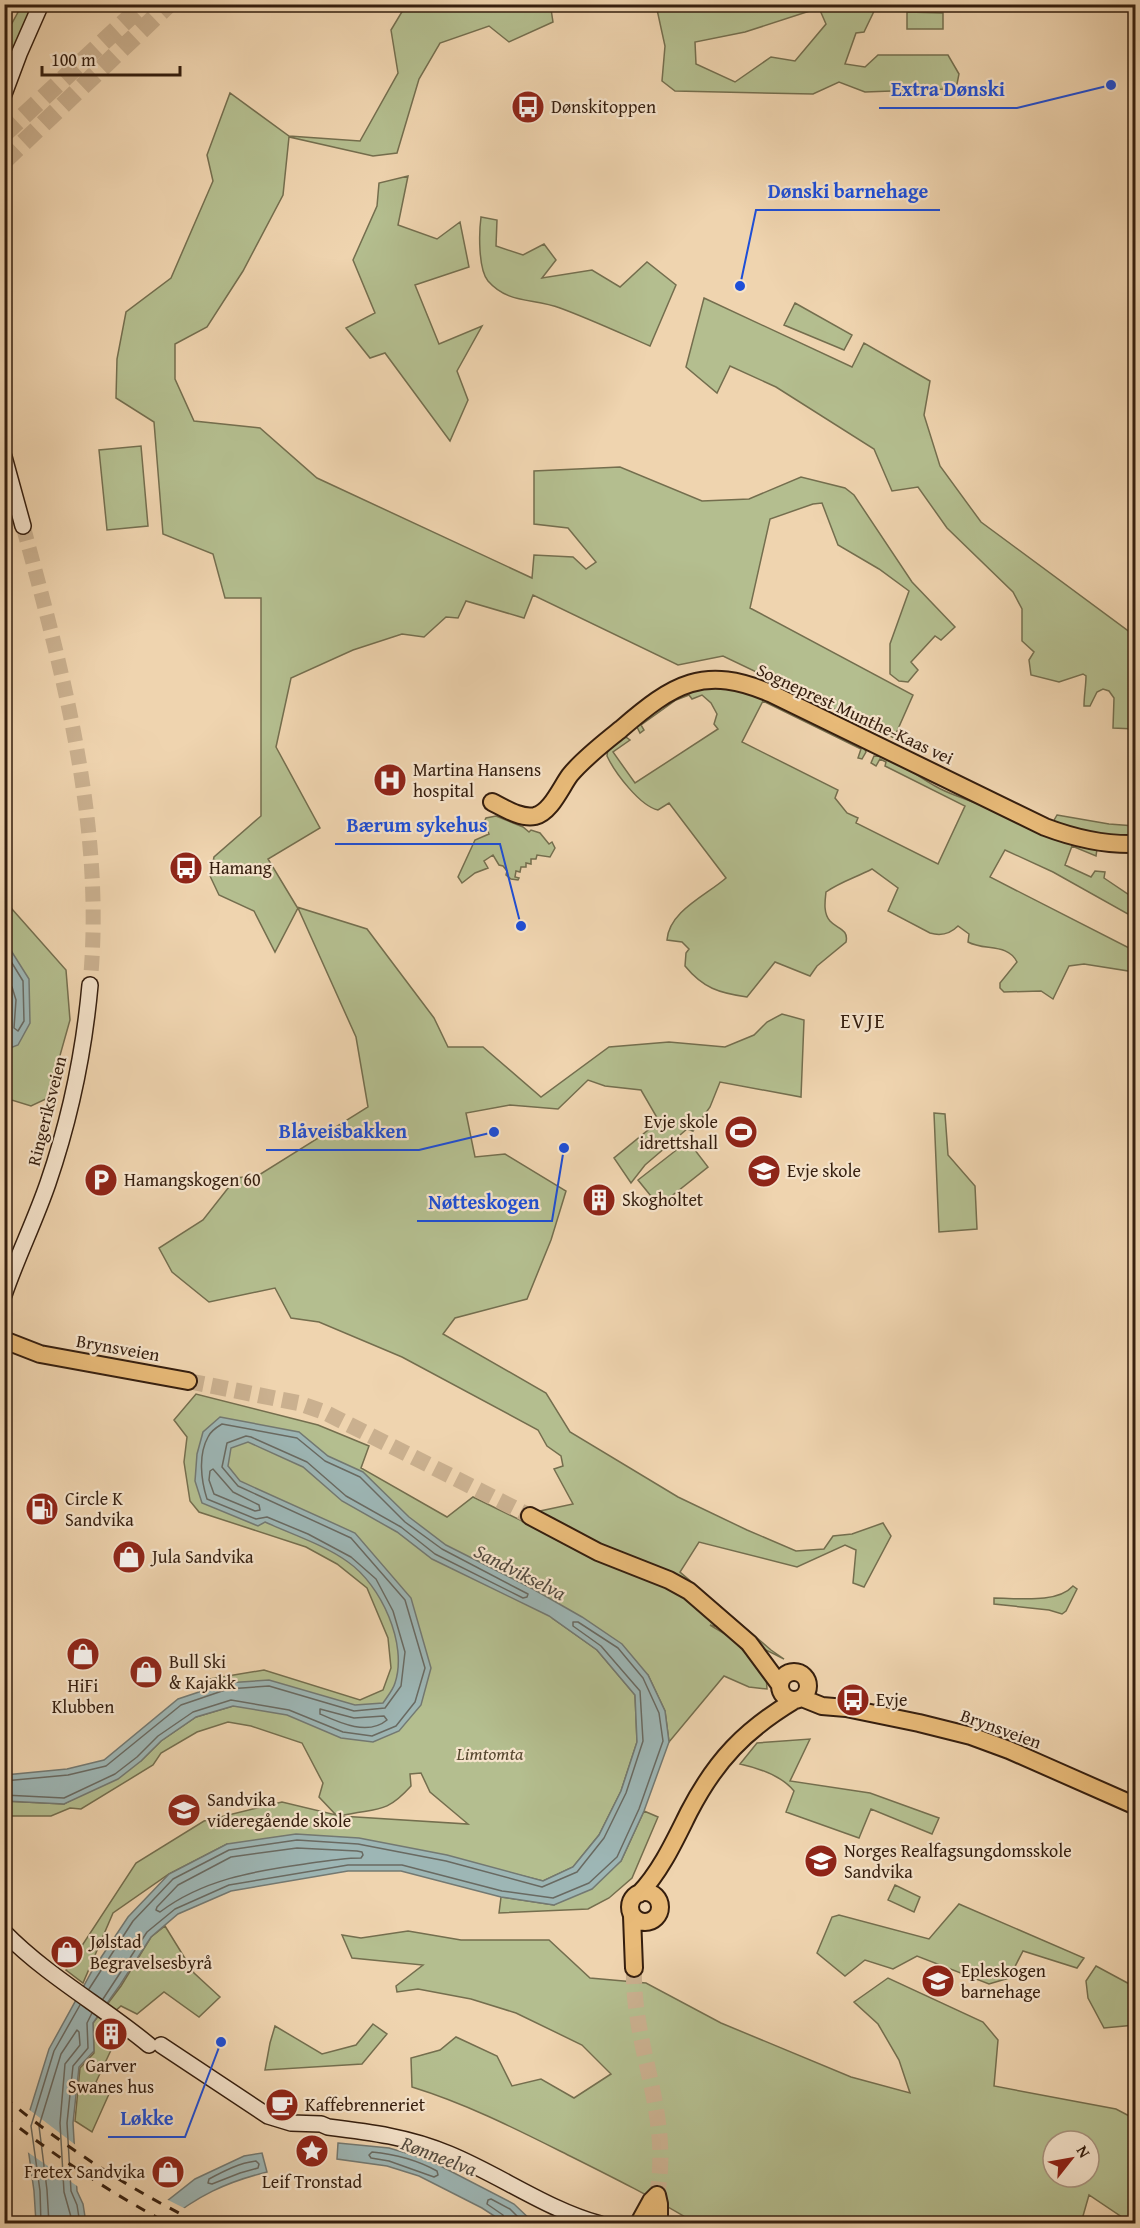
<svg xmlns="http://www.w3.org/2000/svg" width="1140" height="2228" viewBox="0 0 1140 2228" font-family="'Gentium Book Plus',serif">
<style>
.green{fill:#b4be8f;stroke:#746e4e;stroke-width:1.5;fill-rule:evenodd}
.water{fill:#9db6b5;stroke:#737972;stroke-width:1.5}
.pier{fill:#efd4af}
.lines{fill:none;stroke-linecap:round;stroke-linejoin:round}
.shore{stroke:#696a62;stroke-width:1.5}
.secondary-tunnel{stroke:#cab08f;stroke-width:15;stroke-dasharray:15 8;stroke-linecap:butt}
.primary-tunnel{stroke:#cab08f;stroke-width:16;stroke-dasharray:16 8;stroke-linecap:butt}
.highway-tunnel{stroke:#cab08f;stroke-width:18;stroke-dasharray:18 9;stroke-linecap:butt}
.secondary-casing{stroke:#351e0e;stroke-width:18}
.primary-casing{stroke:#351e0e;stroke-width:20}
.secondary{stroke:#f5e3cb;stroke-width:15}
.primary{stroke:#e8ba78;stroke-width:16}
.rail{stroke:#351e0e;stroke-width:3;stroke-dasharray:10 10;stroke-linecap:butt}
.labels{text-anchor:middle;stroke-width:4.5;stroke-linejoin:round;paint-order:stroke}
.poi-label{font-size:18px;fill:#351e0e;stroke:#f5e3cb;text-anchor:start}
.street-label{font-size:18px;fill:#351e0e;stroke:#f5e3cb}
.park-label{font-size:18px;font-style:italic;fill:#55462e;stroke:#f5e3cb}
.neighbourhood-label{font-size:20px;letter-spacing:1.5px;fill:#351e0e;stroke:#f5e3cb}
.water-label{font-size:20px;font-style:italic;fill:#544c40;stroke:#f5e3cb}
.leader{fill:none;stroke:#1d4ed8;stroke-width:2}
.callout-dot{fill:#1d4ed8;stroke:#f5e3cb;stroke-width:2}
.callout-label{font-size:20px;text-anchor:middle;font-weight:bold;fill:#1d4ed8;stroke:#f5e3cb;stroke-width:4.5;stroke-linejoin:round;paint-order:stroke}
</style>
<rect width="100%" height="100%" fill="#efd4af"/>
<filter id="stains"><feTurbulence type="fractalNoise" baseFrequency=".00333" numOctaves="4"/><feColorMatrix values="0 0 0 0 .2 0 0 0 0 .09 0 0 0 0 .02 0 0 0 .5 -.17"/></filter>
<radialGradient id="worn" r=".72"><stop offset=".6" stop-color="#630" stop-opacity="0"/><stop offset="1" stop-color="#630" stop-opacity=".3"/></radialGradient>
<path class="green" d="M703,4L877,5L864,32L856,33L845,64L865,67L878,55H948L959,74L957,84L946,89L865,92L839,82L813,94L675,91L662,81L665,46L656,5H694L699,8ZM819,8L826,24L795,61L771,57L735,82L696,64L695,42L745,32Z
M22,5H34L5,73V36Z
M406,5H568L551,9L553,22L509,42L489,26L440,43L419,79L397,153L373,156L289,137L283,195L243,271L207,327L175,344V379L194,421L260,428L317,478L532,578L534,555L573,557L586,569L596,562L568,528L534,524V471L620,467L702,501L749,499L801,477L845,488L854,495L912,582L955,627L941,640L935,636L911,662L918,670L908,682L899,681L890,674V644L909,591L879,569L838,545L822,503L813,504L770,519L750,608L913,695L894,738L723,656L678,665L533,595L524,618L466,601L458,618L446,617L424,637L402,634L353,650L291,678L276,747L320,828L268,859L297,907L367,929L434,1018L448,1047H483L541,1097L609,1047L669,1042L725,1047L754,1035L767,1022L782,1014L804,1020L801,1097L720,1082L710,1107L693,1131L687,1129L645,1165L631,1183L614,1158L659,1121L641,1090L605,1086L588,1080L558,1109L510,1105L466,1113L475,1157L505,1154L566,1191L551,1240L527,1299L455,1318L443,1334L546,1393L570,1432L678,1497L747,1530L796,1551L824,1549L833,1536L852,1534L883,1523L891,1536L864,1587L853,1583L856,1550L845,1545L797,1567L699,1542L680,1572L771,1650L784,1659L758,1646L744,1633L710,1625L730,1637L758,1666L766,1675L767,1689L749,1687L724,1676L669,1742L665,1711L648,1675L552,1618L597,1650L635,1695L637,1742L621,1791L599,1835L573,1867L543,1881L503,1871L227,1844L169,1874L113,1913L83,1983L66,1970L136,1863L204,1821L282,1802L336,1815L319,1797L323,1783L302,1743L251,1726L228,1722L197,1732L161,1753L153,1765L81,1809L70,1808L51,1816H5L4,1801L64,1804L141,1761L161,1741L196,1717L233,1706L246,1705L210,1679L264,1670L360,1700L383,1690L391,1668L388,1638L367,1588L337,1564L306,1547L199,1512L190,1501L184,1462L187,1437L174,1420L196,1394L318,1425L369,1446L361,1468L447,1517L473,1497L524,1522L540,1511L573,1504L554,1469L563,1466L561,1456L547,1446L538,1430L402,1357L319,1322L291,1318L275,1288L209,1302L172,1272L159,1248L203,1220L236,1178L259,1175L368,1107L356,1037L298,908L275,952L254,911L219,895L210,876L214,857L261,816V598H225L213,554L163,534L154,422L116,398L117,359L126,312L171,278L213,181L207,155L230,93L289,136L360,141L398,73L391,30ZM421,1773L430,1792L468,1824L340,1816C376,1807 384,1816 411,1786L410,1774Z
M907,12L943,13V29H907Z
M408,176L398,225L437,239L460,222L469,267L415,285L439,344L482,326L457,371L468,400L450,441L385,353L370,358L346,328L375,313L353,260L377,206L379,183Z
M481,217L497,220L496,246L523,255L544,244L556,260L542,278L592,270L620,287L647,262L676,285L650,346C620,333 590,319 560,308C533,298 508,304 488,281C478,269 479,232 481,217Z
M704,298L852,367L864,343L930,381L924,415L940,466L981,522L1135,636V729L1113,728L1114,698L1109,691L1103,689L1097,692L1090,706H1084C1084,695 1086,686 1086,676L1083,674L1059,682L1031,675L1029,660L1034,652L1022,641V609L1013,592L947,528L918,487L892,491L874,449L776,387L730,366L717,393L686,367Z
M795,303L852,335L844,350L784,325Z
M141,446L148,526L107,530L99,450Z
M694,688L746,689L864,747L866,752L862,759L858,758L861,749L763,701L742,742L838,790L835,798L847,813L858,818L856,823L938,864L965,806L885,766L886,762L880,759L876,766L871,763L874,756C896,756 917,777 935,786C942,790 949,793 957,796L1097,849L1096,856L1072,846L1065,865L1091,877L1095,871L1105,872L1104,878L1135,899V918L1053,872L1005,850L990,877L1135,951V972L1084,964L1069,966L1053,999L1041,991L1004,992L1000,988V983L1017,962C1008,943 984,951 968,942L969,934L958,926C950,934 940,936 930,933L888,911L898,888L872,869C857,877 840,882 826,892C825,901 823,913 830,921C837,929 849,929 846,942L817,966L810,976L775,962L747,997C719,993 703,988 685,966L686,953L689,949L682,942L667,940C669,911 707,895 726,878L669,803L658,810C640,806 615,773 607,756L608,748L623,735L630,740L613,752L635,783L718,729L714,724L717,714L711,703L702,695L692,699L689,695L676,700L641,725L644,730L640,733L637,727L641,718Z
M1057,815L1109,824L1135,826V838L1094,836L1053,822Z
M496,816L523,827L529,832L531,830L540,833L549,844L552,842L555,848L550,857L537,855L536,859H531V864L526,863V867H521L520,872L516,871L515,877L519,878L518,880L511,879L506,875L507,871L503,866L499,865L493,855L484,861L488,868L475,873L462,883L458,877L475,840L489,834L484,822L486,818Z
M4,900L66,970L70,1020L48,1098L31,1106L5,1098Z
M934,1113L945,1114L948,1155L975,1186L977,1229L939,1232Z
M688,1141L708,1167L659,1206L638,1180Z
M1073,1586L1077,1589L1066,1611L1062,1614L1049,1610L994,1604V1598C1017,1598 1057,1604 1073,1586Z
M810,1739L790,1781L870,1793L939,1818L932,1834L871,1809L859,1838L786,1812L794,1791C782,1776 758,1768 740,1764L757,1743Z
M644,1811L658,1817L632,1878L609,1898L588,1909L499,1913L501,1897L554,1905L621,1861Z
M895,1885L920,1897L914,1912L888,1900Z
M959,1904L1084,1958L1077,1968L1023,1951L1009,1978L989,1984L917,1956L893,1969L865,1960L845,1976L817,1953L832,1917L839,1915L929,1939Z
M165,1926L194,1973L220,1997L199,2017L164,1992L137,2014L121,2006L104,2021L96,2034L112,2048L96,2082L109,2094L92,2132L75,2121L80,2068L94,2053L93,2023L121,1986L151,1937Z
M408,1931L461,1940H549L590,1978L646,1983L721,2023L851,2077L910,2093L899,2060L878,2024L854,2002L888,1978L983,2022L998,2040L994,2086L1116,2109L1135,2119V2221L1122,2217L1089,2195L1081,2223H695C651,2196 606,2174 560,2151C512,2127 464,2103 412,2087L411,2058L440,2050L456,2037L497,2056L512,2086L541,2079L574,2098L611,2074L582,2045L516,2013L471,1999L418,1989L397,1992L396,1986L423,1965L352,1958L342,1935L361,1938ZM1053,2141H1089V2177H1053Z
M1096,1966L1135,1987V2025L1104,2028L1088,1998L1086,1981Z
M373,2024L387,2034L362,2064L265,2070L270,2043L275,2026L322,2054L356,2045Z"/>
<path class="water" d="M5,941L29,979L30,1023L18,1045L5,1050V1030L8,1028L10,1000L5,984Z
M220,1417L299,1432L328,1456L363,1472L409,1517L446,1545L533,1589L582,1617L622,1644L648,1675L665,1711L669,1742L644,1811L621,1861L592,1889L554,1905L501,1897L401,1871H348L231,1891L178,1914L151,1937L120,1985L93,2023L94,2051L79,2067L73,2123L77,2191L83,2204L86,2223H36L34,2191L25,2126L49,2049L92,1971L128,1917L169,1874L227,1844L296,1834L359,1838L447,1855L543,1881L573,1867L599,1835L621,1791L637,1742L635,1695L597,1650L549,1616L432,1559L397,1532L342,1501L303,1467L248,1442L231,1448L228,1466L240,1481L355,1533L411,1598L431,1668L421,1705L399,1731L373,1742L341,1738L287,1715L233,1706L196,1717L161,1741L141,1761L118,1779L64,1804L5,1801V1775L67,1769L104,1760L178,1699L226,1683L269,1680L355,1705L383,1703C387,1697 393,1690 395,1683C408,1644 381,1585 348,1562C325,1545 291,1534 265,1522L258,1526L202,1503L195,1481L197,1454L203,1432Z
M338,2143L389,2148L427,2159L514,2204L534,2223H501L499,2219L482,2208L419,2176L387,2166L337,2159Z
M262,2153L267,2172C226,2182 197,2196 164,2223L138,2224L195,2179L244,2156Z"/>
<path class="pier" d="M27,2108L77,2146L80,2188L26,2151L22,2125Z
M164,2198L186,2209L169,2224L140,2223L136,2221Z"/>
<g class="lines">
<path class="shore" d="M4,950L23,981L24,1021L18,1031L14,1028L16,1000L12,987L4,985
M213,1469L233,1492L259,1505L260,1510L255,1511L214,1494L209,1480L210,1471Z
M320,1709L354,1718L384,1716L387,1720C368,1736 340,1723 320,1714Z
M4,1781L68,1775L106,1766L181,1705L228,1689L269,1686L354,1711L385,1708L401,1686L405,1652L393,1611L376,1579L351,1557L308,1534L267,1517L256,1519L207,1499C201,1480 198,1455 208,1437C210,1432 217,1427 222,1424L297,1438L325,1461L360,1477L405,1522L442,1549L528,1594L527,1597L523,1598L435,1554L401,1527L346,1496L307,1462L251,1437L246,1436L227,1443L222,1467L238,1486L351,1538L405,1600L425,1668L415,1702L396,1726L372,1736L343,1732L289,1710L231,1700L193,1712L158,1736L137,1757L115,1774L64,1798L4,1795
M297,1848L357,1851L362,1852L363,1855L361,1858C342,1858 324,1861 305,1864C254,1871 202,1880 160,1912L156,1910L157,1907L178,1885L231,1857Z
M89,1989L133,1921L173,1879L229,1850L297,1840L358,1844L446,1861L542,1887L577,1872L604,1838L626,1793L643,1741L640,1691L601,1646L573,1626V1622H578L618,1648L643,1678L659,1713L663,1741L639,1809L617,1857L589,1883L553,1898L502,1891L402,1865H348L229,1885L175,1909L147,1932L103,1999
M372,2152C394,2154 417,2160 437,2171L438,2175L434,2177L389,2161L371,2158L369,2155Z
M256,2161L259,2164L258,2168L240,2173L212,2184L208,2183L209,2179C224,2171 239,2163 256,2161Z
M41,2224L40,2191L31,2126L54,2051L80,2005
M49,2224L47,2190L39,2126L61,2054L77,2030L79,2032L80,2045L65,2064L60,2123L64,2192L73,2224
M80,2224L77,2205L71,2191L67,2123L73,2066L88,2048L87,2023L92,2013
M506,2224L503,2215L487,2204L488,2200L491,2199L510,2209L525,2224"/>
<path class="secondary-tunnel" d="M23,526C64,676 105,828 90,985"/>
<path class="primary-tunnel" d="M188,1381L298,1403L324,1412L530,1516
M634,1968C632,2048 672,2112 657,2195"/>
<path class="highway-tunnel" d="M4,134L144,4
M4,161L169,4"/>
<g class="secondary-casing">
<path id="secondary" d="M4,94L19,54L41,4
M4,457L23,526
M4,1295C17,1257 35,1221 48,1183C70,1119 84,1052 90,985
M4,1932C47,1976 102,2006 149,2045
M161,2045L268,2116L291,2123L321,2124L328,2127C369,2132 410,2137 449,2154C500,2175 546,2209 600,2224"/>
</g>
<g class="primary-casing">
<path id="primary" d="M492,802C504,808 521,819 535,816C551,812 561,787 570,775C584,758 604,743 621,729C673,684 704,664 772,694L1045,827C1074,838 1104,845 1136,844
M4,1340L40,1354L188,1381
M530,1516L598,1552L669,1580L689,1591L749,1643L780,1685
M780 1686a14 14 0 1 1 28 0a14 14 0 1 1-28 0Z
M802,1698L822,1706L846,1708L919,1723L971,1736L1009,1750L1136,1806
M630 1907a15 15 0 1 1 30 0a15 15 0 1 1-30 0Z
M639,1894C661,1871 675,1840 689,1812C716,1760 745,1730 795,1700
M632,1916L634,1968
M657,2195L659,2204V2224
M640,2221L651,2201L657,2195"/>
</g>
<use href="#secondary" class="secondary"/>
<use href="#primary" class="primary"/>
<path class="rail" d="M4,2097C64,2147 131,2190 201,2224
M4,2116C56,2157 111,2193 169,2224"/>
</g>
<defs>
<g id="bus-disc" transform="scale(1.725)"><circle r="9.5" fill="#8f2418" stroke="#f5e3cb"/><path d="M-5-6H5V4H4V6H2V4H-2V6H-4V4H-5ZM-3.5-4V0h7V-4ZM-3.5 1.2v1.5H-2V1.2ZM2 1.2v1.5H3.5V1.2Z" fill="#fff"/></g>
<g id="hospital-disc" transform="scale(1.725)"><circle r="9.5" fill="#8f2418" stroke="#f5e3cb"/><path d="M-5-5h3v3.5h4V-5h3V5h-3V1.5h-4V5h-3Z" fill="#fff"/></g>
<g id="stadium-disc" transform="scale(1.725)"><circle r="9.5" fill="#8f2418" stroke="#f5e3cb"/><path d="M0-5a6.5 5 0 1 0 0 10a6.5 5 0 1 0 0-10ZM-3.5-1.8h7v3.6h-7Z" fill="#fff"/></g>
<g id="school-disc" transform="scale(1.725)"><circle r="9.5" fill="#8f2418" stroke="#f5e3cb"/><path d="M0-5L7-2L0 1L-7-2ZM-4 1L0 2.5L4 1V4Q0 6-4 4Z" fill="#fff"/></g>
<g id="parking-disc" transform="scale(1.725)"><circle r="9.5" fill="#8f2418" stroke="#f5e3cb"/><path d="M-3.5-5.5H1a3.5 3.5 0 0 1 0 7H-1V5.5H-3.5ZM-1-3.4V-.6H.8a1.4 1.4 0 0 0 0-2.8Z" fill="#fff"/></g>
<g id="building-disc" transform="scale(1.725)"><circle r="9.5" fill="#8f2418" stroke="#f5e3cb"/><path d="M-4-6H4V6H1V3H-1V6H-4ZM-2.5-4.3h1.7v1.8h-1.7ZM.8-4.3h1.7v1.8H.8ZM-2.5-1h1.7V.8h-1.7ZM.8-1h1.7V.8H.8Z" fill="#fff"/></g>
<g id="fuel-disc" transform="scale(1.725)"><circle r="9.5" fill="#8f2418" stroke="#f5e3cb"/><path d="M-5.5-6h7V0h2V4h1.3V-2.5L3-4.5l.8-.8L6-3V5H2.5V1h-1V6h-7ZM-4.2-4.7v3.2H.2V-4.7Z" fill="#fff"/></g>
<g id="shop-disc" transform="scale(1.725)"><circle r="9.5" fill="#8f2418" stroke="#f5e3cb"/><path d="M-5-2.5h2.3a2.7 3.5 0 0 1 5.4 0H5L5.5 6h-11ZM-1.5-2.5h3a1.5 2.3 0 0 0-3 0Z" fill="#fff"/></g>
<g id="cafe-disc" transform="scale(1.725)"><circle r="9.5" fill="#8f2418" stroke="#f5e3cb"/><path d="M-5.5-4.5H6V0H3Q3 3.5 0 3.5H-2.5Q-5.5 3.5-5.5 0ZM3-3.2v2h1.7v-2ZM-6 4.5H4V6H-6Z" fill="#fff"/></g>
<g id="sight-disc" transform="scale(1.725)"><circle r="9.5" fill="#8f2418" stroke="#f5e3cb"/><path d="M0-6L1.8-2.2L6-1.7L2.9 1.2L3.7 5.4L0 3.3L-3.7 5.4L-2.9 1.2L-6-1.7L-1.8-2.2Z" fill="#fff"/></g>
</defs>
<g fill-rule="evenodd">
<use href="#bus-disc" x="528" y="107"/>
<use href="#hospital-disc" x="390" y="780"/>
<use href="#bus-disc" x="186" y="868"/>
<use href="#stadium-disc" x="741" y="1132"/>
<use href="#school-disc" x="764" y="1171"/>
<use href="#parking-disc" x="101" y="1180"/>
<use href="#building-disc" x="599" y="1200"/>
<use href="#fuel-disc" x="42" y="1509"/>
<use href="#shop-disc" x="129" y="1557"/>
<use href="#shop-disc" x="83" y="1654"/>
<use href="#shop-disc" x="146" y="1672"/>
<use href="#bus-disc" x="853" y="1700"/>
<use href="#school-disc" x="184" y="1810"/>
<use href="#school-disc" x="821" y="1861"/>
<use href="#shop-disc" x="67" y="1952"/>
<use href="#school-disc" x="938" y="1981"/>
<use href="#building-disc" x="111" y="2034"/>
<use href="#cafe-disc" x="282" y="2105"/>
<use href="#sight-disc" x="312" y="2151"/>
<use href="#shop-disc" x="168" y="2172"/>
</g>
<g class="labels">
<g class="poi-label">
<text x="551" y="113">Dønskitoppen</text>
<text x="413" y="776">Martina Hansens<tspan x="413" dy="21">hospital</tspan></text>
<text x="209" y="874">Hamang</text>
<text x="718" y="1128" text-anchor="end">Evje skole<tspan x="718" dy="21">idrettshall</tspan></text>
<text x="787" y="1177">Evje skole</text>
<text x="124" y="1186">Hamangskogen 60</text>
<text x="622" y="1206">Skogholtet</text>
<text x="65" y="1505">Circle K<tspan x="65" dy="21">Sandvika</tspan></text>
<text x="152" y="1563">Jula Sandvika</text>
<text x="169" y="1668">Bull Ski<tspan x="169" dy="21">&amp; Kajakk</tspan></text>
<text x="83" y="1692" text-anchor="middle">HiFi<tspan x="83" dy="21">Klubben</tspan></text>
<text x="876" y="1706">Evje</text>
<text x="207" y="1806">Sandvika<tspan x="207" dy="21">videregående skole</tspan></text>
<text x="844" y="1857">Norges Realfagsungdomsskole<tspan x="844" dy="21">Sandvika</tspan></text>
<text x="90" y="1948">Jølstad<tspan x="90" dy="21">Begravelsesbyrå</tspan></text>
<text x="961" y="1977">Epleskogen<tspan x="961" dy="21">barnehage</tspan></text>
<text x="111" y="2072" text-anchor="middle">Garver<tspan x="111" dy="21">Swanes hus</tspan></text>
<text x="305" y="2111">Kaffebrenneriet</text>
<text x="145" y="2178" text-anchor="end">Fretex Sandvika</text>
<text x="312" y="2188" text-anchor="middle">Leif Tronstad</text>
</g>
<g class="street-label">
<text transform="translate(855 714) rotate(25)" y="6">Sogneprest Munthe-Kaas vei</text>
<text transform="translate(47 1111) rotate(-76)" y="6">Ringeriksveien</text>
<text transform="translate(118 1348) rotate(10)" y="6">Brynsveien</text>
<text transform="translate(1001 1729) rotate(20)" y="6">Brynsveien</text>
</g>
<g class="park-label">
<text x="490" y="1760">Limtomta</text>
</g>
<g class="neighbourhood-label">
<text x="863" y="1028">EVJE</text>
</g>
<g class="water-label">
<text transform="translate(520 1572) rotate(27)" y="7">Sandvikselva</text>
<text transform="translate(439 2156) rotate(21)" y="7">Rønneelva</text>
</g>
</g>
<path class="leader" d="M1111 85L1017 108H879M740 286L756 210H940M521 926L500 844H335M494 1132L419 1150H266M564 1148L552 1221H417M221 2042L185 2137H108"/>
<g class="callout-dot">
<circle cx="1111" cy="85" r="6"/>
<circle cx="740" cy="286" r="6"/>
<circle cx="521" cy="926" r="6"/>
<circle cx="494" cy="1132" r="6"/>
<circle cx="564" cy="1148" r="6"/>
<circle cx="221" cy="2042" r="6"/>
</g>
<g class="callout-label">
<text x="948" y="96">Extra Dønski</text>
<text x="848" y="198">Dønski barnehage</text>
<text x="417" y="832">Bærum sykehus</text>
<text x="343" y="1138">Blåveisbakken</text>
<text x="484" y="1209">Nøtteskogen</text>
<text x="147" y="2125">Løkke</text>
</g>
<rect width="1140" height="2228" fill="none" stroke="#efd4af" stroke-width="24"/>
<rect x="6" y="6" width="1128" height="2216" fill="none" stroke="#351e0e" stroke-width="3"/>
<rect x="12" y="12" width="1116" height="2204" fill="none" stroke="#351e0e" stroke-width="1.5"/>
<g transform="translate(1071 2159) rotate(59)"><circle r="28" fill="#f5e3cb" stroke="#a8947f" stroke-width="1.5"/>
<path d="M0-4.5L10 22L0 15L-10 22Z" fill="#8f2418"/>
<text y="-9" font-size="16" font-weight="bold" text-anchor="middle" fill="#351e0e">N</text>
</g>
<path d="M42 66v9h138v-9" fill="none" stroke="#351e0e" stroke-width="3"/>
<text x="51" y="66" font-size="18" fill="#351e0e" stroke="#f5e3cb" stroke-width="4.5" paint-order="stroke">100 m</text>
<rect width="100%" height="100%" filter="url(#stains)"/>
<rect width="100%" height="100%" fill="url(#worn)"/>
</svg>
